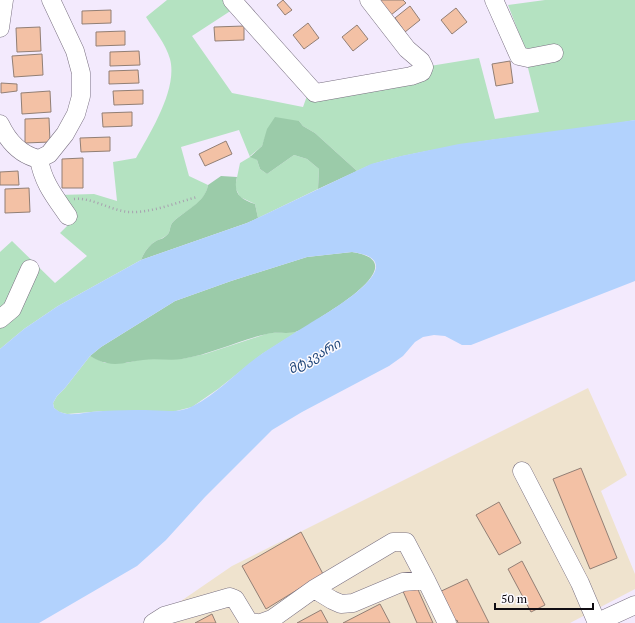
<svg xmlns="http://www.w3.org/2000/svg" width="635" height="623" viewBox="0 0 635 623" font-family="'PT Serif','Noto Sans Georgian',serif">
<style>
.industrial{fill:#efe3ce}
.green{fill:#b4e2c1}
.forest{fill:#9bcba9}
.water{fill:#b2d2fd;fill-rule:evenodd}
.building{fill:#f3c1a5;stroke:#927f75}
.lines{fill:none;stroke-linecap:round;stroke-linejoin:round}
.minor-casing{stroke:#797081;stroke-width:19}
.path{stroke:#a7a0af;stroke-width:2.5;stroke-dasharray:1 3;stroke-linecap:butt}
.minor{stroke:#fff;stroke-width:18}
.labels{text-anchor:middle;stroke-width:3;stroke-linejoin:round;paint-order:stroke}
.water-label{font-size:13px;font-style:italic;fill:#1e4579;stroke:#fcfafe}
</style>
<rect width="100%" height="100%" fill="#f3eafd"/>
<path class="industrial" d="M588,388L627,475L601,491L635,574V589L570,623H149L232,566Z"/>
<path class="green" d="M167,0H227L235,8L192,36L232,93L303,107L307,96L430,66L479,58L495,119L539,112L527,64L537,50L525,49L508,5L545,0H635V120C568,133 500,136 433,150C407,155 381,159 357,171L315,133L303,126L299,121L268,129L262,146L250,156L257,160L260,169L267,174L294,155L307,159L319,169L318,189L258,218L255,204L240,197L235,187L240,163L250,157L239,130L181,147L189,176L208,185C205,204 185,210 173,222C169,226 171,232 167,235C163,238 160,239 156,241C149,245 144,252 141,260L58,306L24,329L0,349V252L12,241L55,283L87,256L60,233L72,221L59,195L94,194L117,201L113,162L136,158C150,133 178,89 170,59C166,44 154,30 146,17Z
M297,332L262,354L218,389L192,407L176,411H103L67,414L59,412L54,408L53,403L57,396L65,388L90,356L105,363H126L143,359H181L205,354L269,333Z"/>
<path class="forest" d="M275,117L299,121L303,126L315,133L357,171L318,189L319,169L307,159L294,155L267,174L260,169L257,160L250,157L262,146L267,129Z
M221,176L237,177C233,194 240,199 255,204L258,218L247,223L141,260C144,252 149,245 156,241C160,239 163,239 167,235C171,232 169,226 173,222C185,210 205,203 208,185Z
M352,252C412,261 339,306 321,317C314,322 306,328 298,331C289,335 277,331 267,334C239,340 212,354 182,359C170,361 156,358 143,360C131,361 119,366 107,363C101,362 95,359 90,356L101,347L175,301L231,281L307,257Z"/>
<path class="water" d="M635,120V281L471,345H462L445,336L434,335L423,337L415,342L403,356L389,366L302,412L272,430L205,497L166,540L137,566L39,623H0V349L24,329L58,306L141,260L247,223L371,164L401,156L459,144ZM352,252C419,261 326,314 309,324C293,334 278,343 263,353C239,369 219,393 193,406C179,414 161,410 145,410C131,410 117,410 103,411C91,411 79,415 67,414C61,413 58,411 54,408L53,403L57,396L65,388L90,356L101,347L175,301L231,281L307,257Z"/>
<path class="building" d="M283,0L292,10L285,15L277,5Z
M381,0H403L406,3L391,15L380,1Z
M410,6L420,20L405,32L395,18Z
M456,8L467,22L452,34L441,20Z
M111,10V23L82,24V11Z
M308,23L319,38L304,49L293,35Z
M357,25L368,39L353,51L342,37Z
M244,26V40L215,41L214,27Z
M40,27L41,51L17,52L16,28Z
M125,31V45L96,46V32Z
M139,51L140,65L110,66V52Z
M42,54L43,75L14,77L12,56Z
M510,61L513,83L496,86L492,64Z
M138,70L139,83L109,84V71Z
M1,83L17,84V91L1,93Z
M143,90V104L114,105L113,91Z
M50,91L51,112L22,114L21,93Z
M132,112V126L103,127L102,113Z
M49,118L50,142L25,143V119Z
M110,137V151L81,152L80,138Z
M226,141L232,154L205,166L199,154Z
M83,158V188H62V159Z
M18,171L19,185H0V172Z
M29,188L30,212L5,213V189Z
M581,468L617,558L590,569L553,479Z
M499,502L521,543L499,555L476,515Z
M301,532L323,574L266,609L242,566Z
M522,561L545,605L531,612L508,569Z
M467,579L489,623H458L457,620L452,623L435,594Z
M415,583L433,623H417L402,589Z
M380,604L390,623H343Z
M321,610L328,623H297Z
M212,614L216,623H195Z"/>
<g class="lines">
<g class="minor-casing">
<path id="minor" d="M232,0L315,93L411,76L422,72L424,67L421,61L407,49L369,0
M494,0L519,56L528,58L554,53
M0,28L4,0
M0,124C8,141 21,155 39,159L49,154L65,134L76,114L81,96V73L75,51L51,0
M39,159C43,183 55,197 68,216
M0,319L12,309L30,269
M522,471L580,583L597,623
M314,589L332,600L341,604L353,603L403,582L426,580
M153,623L164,616L230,597L235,599L249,622L257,623
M261,623L272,619L314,589L393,542H406L426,580L447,623
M596,623L635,605"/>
</g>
<path class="path" d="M74,199C91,197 110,210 128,212C152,213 175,203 197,197"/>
<use href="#minor" class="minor"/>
</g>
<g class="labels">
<g class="water-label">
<text transform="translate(314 356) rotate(-29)" y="5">მტკვარი</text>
</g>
</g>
<path d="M495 603v6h98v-6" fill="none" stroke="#100d13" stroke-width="2"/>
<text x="501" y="603" font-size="12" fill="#100d13" stroke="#fcfafe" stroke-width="3" paint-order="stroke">50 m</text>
</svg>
